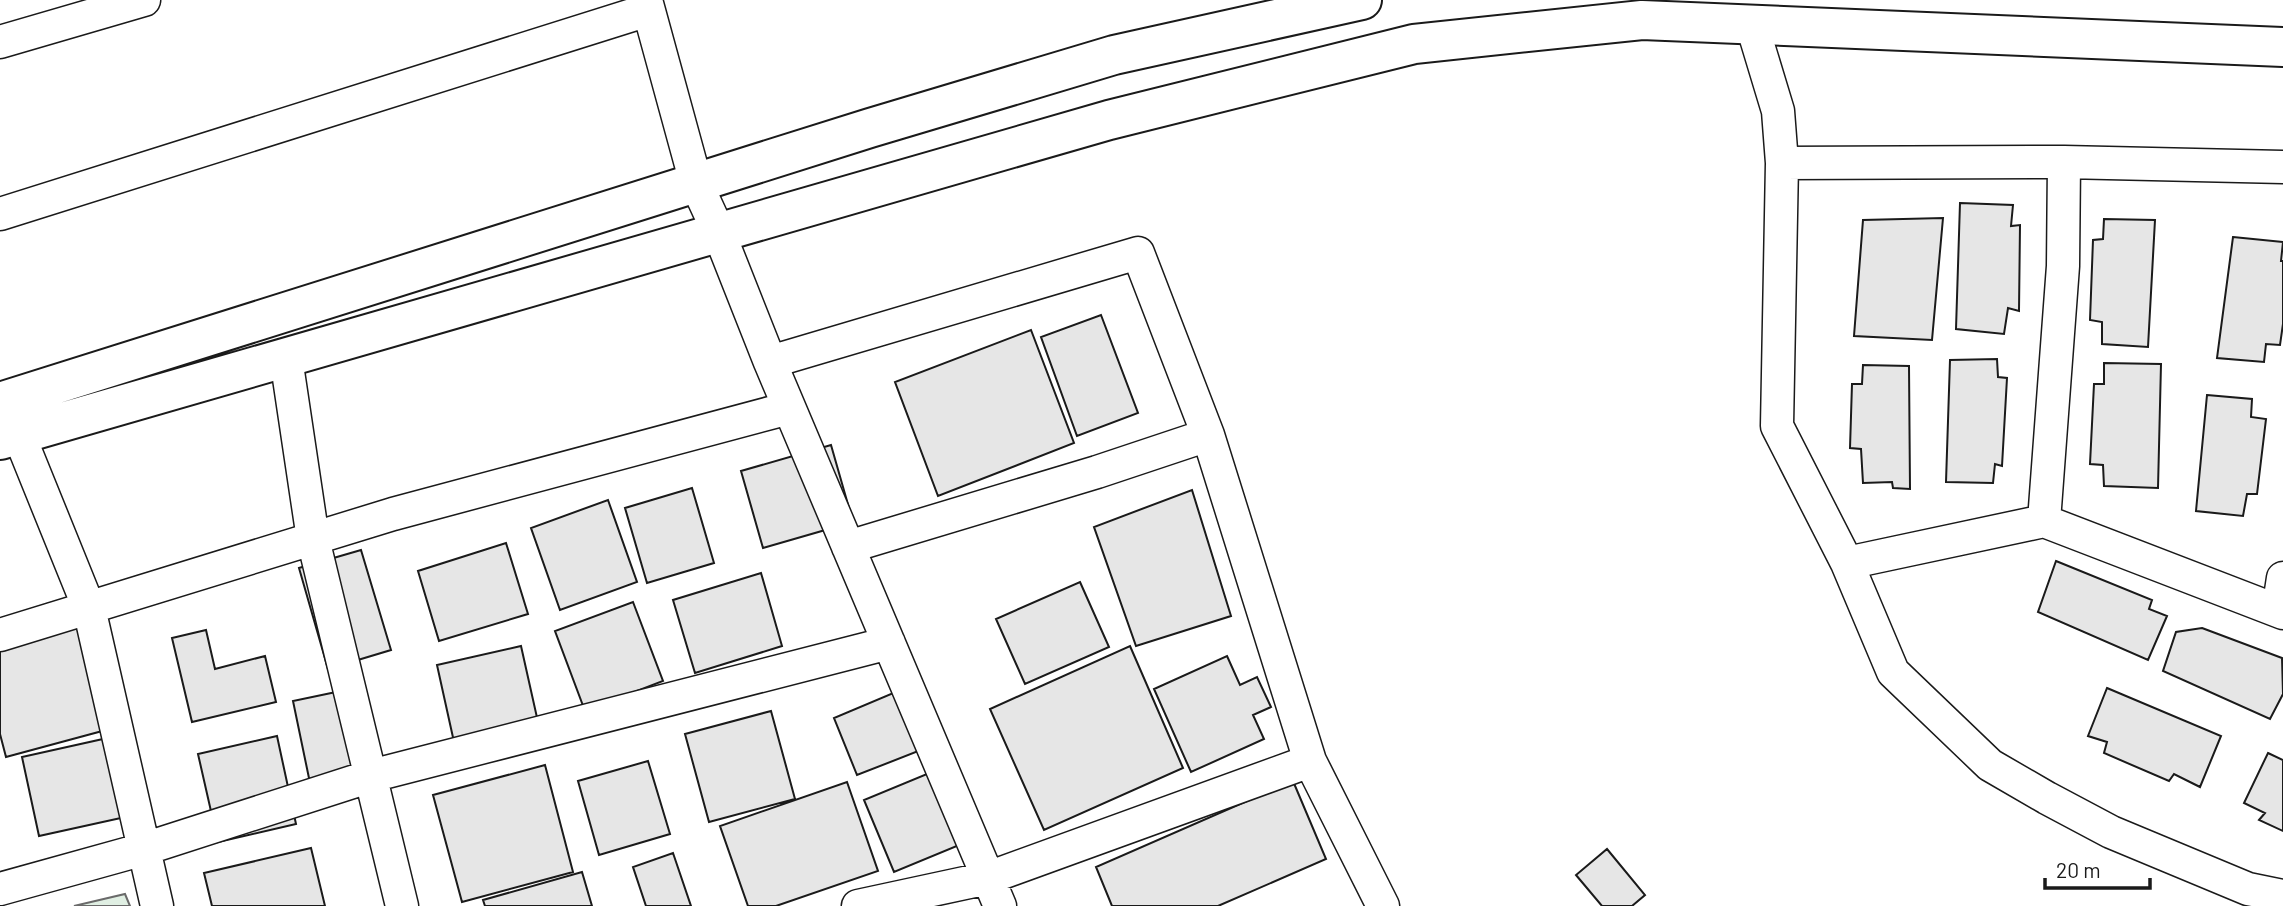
<svg xmlns="http://www.w3.org/2000/svg" width="2283" height="906" viewBox="0 0 2283 906" font-family="Barlow,sans-serif">
<style>
.green{fill:#e0efe3;stroke:#6a6a6a;stroke-width:2}
.building{fill:#e6e6e6;stroke:#1a1a1a;stroke-width:2}
.lines{fill:none;stroke-linecap:round;stroke-linejoin:round}
.street-casing{stroke:#1a1a1a;stroke-width:35}
.secondary-casing{stroke:#1a1a1a;stroke-width:42}
.street{stroke:#fff;stroke-width:32}
.secondary{stroke:#fff;stroke-width:38}
</style>
<rect width="100%" height="100%" fill="#fff"/>
<path class="green" d="M125,894L130,906H74Z"/>
<path class="building" d="M1960,203L2013,205L2011,226L2020,225L2019,311L2008,308L2004,334L1956,329Z
M1943,218L1932,340L1854,336L1863,220Z
M2104,219L2155,220L2148,347L2102,344V322L2090,320L2093,240L2103,239Z
M2233,237L2283,242L2281,261H2283V324L2280,345L2266,344L2264,362L2217,358Z
M1101,315L1138,413L1077,436L1041,337Z
M1031,330L1074,443L938,496L895,382Z
M1997,359L1998,377L2007,378L2002,466L1995,464L1993,483L1946,482L1950,360Z
M2104,363L2161,364L2158,488L2104,486L2103,465L2090,464L2094,384H2104Z
M1863,365L1909,366L1910,489L1893,488L1892,482L1863,483L1861,449L1850,448L1852,384H1862Z
M2207,395L2252,399L2251,417L2266,419L2257,494H2247L2243,516L2196,511Z
M831,445L853,522L763,548L741,471Z
M692,488L714,563L647,583L625,508Z
M1192,490L1231,616L1136,646L1094,527Z
M608,500L637,582L560,610L531,528Z
M506,543L528,614L439,641L418,571Z
M361,550L391,650L328,669L299,568Z
M2056,561L2152,600L2149,609L2167,616L2148,660L2038,612Z
M761,573L782,646L695,673L673,600Z
M1080,582L1109,647L1025,684L996,619Z
M633,602L663,681L585,711L555,631Z
M78,625L106,730L6,757L0,734V647Z
M2202,628L2282,658L2283,694L2270,719L2163,671L2176,632Z
M206,630L215,669L265,656L276,702L192,722L172,638Z
M521,646L538,722L454,742L437,665Z
M1130,646L1183,768L1044,830L990,709Z
M1227,656L1240,685L1257,677L1271,707L1253,715L1264,739L1191,772L1154,689Z
M360,687L377,769L310,783L293,701Z
M2107,688L2221,736L2200,787L2174,774L2169,781L2104,753L2107,742L2088,736Z
M898,691L921,750L857,775L834,718Z
M771,711L795,799L709,822L685,734Z
M277,736L296,824L218,842L198,754Z
M112,737L130,816L39,836L22,757Z
M2268,753L2283,760V831L2259,820L2265,813L2244,803Z
M648,761L670,834L599,855L578,781Z
M545,765L573,872L462,902L433,795Z
M939,769L969,841L894,872L864,800Z
M1293,781L1326,859L1218,906H1112L1096,867Z
M847,782L878,871L776,906H748L720,826Z
M311,848L325,906H212L204,873Z
M1607,849L1645,895L1632,906H1602L1576,875Z
M673,853L691,906H646L633,867Z
M582,872L592,906H485L483,900Z"/>
<g class="lines">
<g class="street-casing">
<path id="street" d="M646,0L696,183L719,233L770,362L1000,906
M1752,25L1778,111L1782,163L1777,426L1847,563L1893,672L1990,765L2047,798L2111,832L2248,889L2283,896
M0,42L144,0
M1782,163L2064,162L2283,167
M0,214L648,10
M286,358L313,539L402,906
M770,362L1138,253L1208,435L1310,761L1383,906
M19,435L89,608L157,906
M2044,521L2063,266L2064,162
M848,547L1097,472L1208,435
M1847,563L2044,521L2283,613
M2278,611L2283,578
M0,635L393,514L789,408
M0,889L144,849L371,776L889,643
M858,906L988,878L1310,761"/>
</g>
<g class="secondary-casing">
<path id="secondary" d="M0,402L870,128L1114,55L1362,0
M0,440L1109,120L1414,44L1642,20L2283,47"/>
</g>
<use href="#street" class="street"/>
<use href="#secondary" class="secondary"/>
</g>
<path d="M2045 878v10h105v-10" fill="none" stroke="#1a1a1a" stroke-width="3.5"/>
<text x="2056" y="878" font-size="21" fill="#1a1a1a" stroke="#ffffff" stroke-width="5" paint-order="stroke">20 m</text>
</svg>
